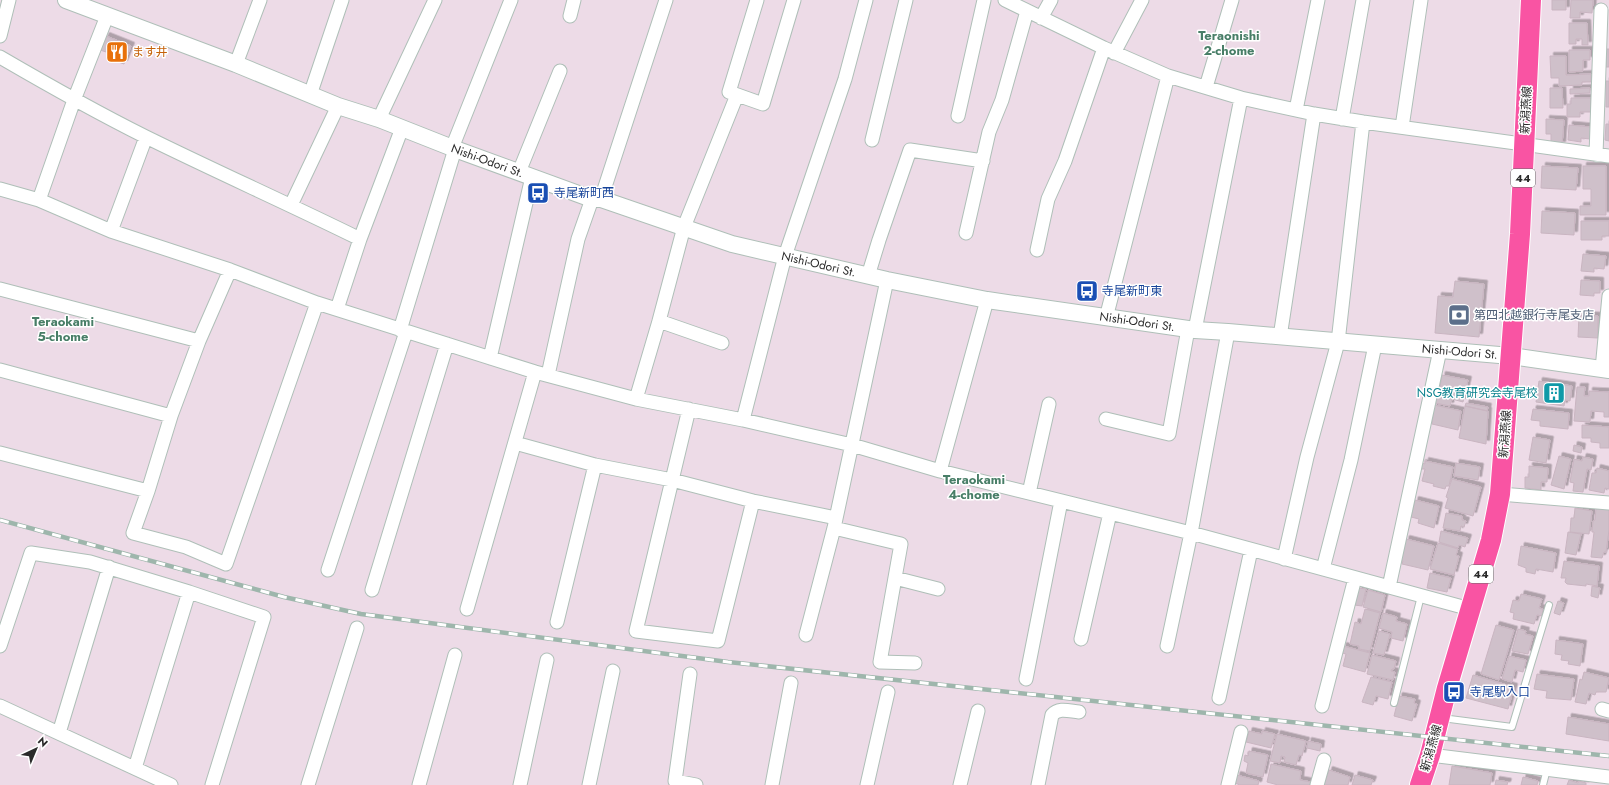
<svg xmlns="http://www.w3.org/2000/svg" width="1609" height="785" viewBox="0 0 1609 785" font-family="Jost,'Noto Sans JP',sans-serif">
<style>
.building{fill:#cfc0ca;stroke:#c9b5c1;filter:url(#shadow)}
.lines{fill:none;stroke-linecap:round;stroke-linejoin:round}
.service-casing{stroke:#afbfb8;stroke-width:8}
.minor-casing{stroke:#afbfb8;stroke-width:15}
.tertiary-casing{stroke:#afbfb8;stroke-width:18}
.primary-casing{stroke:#fff;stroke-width:22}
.service{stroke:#fff;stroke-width:6}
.minor{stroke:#fff;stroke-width:13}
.tertiary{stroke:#fff;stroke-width:16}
.primary{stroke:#f954a3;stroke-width:20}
.rail-casing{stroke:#9eb6ac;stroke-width:4.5}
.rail{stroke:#fff;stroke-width:3;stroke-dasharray:9;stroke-linecap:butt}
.labels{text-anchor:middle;stroke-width:3;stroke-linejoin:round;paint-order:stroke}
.shield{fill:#fff;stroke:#6a6a6a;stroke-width:1}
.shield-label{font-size:11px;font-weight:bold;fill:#2a2a2a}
.food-label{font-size:12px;fill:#c56008;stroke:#fff;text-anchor:start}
.street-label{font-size:12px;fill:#2a2a2a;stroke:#fff}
.transit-label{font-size:12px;fill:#164399;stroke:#fff;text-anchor:start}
.service-label{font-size:12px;fill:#4e5e75;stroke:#fff;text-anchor:start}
.culture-label{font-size:12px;fill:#0d838f;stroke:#fff;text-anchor:end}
.neighbourhood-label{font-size:13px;font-weight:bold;fill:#487e67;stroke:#fff}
</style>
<defs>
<filter id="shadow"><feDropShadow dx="3.5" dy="-3.5" stdDeviation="0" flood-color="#0004"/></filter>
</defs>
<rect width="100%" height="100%" fill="#eddbe7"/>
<path class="building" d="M1552,0H1566V10H1552Z
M1571,0H1593L1592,13L1580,12V18H1570Z
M1569,23H1587L1588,45H1582V39H1576V44H1569Z
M106,36L131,46L124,64L107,58L109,53L100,50Z
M1607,49H1609V67H1606Z
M1569,50H1590V60H1583V71L1569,72Z
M1550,56H1566V75L1591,74V82H1582V85L1559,86V78H1551Z
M1606,81H1609V107H1606Z
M1550,88H1562L1563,108H1550Z
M1590,88V93L1570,94V89Z
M1571,98H1591V112H1580V117H1567V104H1571Z
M1546,119L1564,120L1562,145L1551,144V134H1546Z
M1606,124H1609V141L1605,140Z
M1569,125L1591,127L1590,139L1581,138V142L1568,140Z
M1542,166L1578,168L1576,190L1541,188Z
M1583,166H1606V215H1580V206H1591V189H1583Z
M1542,211L1575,213L1574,235L1541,233Z
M1581,221H1609V236H1602V240H1581Z
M1583,254L1606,256L1604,269L1594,268V272L1581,271Z
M1581,280L1600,281V293H1594V296L1580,295Z
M1455,281L1484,284L1479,337L1435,333L1438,296L1453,297Z
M1579,315L1598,316V338L1578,337Z
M1442,375L1468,380L1463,402L1452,399L1450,406L1435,403L1438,386L1440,387Z
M1539,381L1572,386L1570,401L1565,400L1564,406L1536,402Z
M1577,387H1585L1584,396H1589V391L1609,392V417H1604V412L1591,411L1590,422L1574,421Z
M1466,403L1488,407L1487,411L1465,406Z
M1434,405L1461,411L1458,430L1432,424Z
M1465,406L1488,411L1486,444L1459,438Z
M1533,409L1569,413L1568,429L1540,426V421L1531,420Z
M1582,425L1609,427V448H1600V443L1591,442V438H1582Z
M1533,437L1550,440L1546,463L1529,460Z
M1574,445L1582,447L1581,453L1573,451Z
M1559,456L1571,459L1564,489L1551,485Z
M1583,457L1593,459L1591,470L1587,469L1583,492L1573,491L1574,483L1570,482L1574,459L1582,461Z
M1425,461L1453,467L1449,486H1446L1445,489L1433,486L1434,484L1422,481L1425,469H1421L1422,463L1425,464Z
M1456,463L1480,467L1478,480L1454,476Z
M1529,466L1548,468L1547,482H1541V490L1525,488V477H1529Z
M1597,468L1609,471V489L1605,488L1604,493L1589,490L1592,473H1596Z
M1452,479L1481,487L1473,516L1445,508L1448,498L1446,497Z
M1415,500L1439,506L1434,528L1418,523L1419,519L1411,517Z
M1575,508L1592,511L1589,534L1570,532L1571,518H1574Z
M1596,508L1609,509V530L1606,552H1604L1602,558L1591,557L1594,532H1592L1593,521L1595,520Z
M1446,513L1462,516V520L1466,521L1464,527L1461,526L1460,531L1443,528Z
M1441,531L1468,538L1465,547L1459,545L1458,548L1439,542Z
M1568,532L1581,534L1576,555L1565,553Z
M1406,539L1434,546L1428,570L1402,564L1403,561H1401Z
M1438,543L1458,549L1456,555L1459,556L1454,575L1430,569Z
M1521,546L1556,553L1553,572L1536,569L1535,574L1526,572V568L1518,565Z
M1564,561L1599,566L1597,586L1586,584V586L1567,584L1565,582L1566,578H1561Z
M1430,573L1451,578L1447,592L1427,588Z
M1592,586L1600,588L1598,598L1591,596Z
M1359,588L1366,589L1362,606L1354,605Z
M1368,590L1385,595L1381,612L1363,607Z
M1521,594L1542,599L1539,608L1543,609L1542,616L1537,615L1534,624L1513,619L1514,613L1510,612L1513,600L1519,601Z
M1558,601L1564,603L1560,615L1554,613Z
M1365,609L1380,613L1370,651L1359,649V646L1350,644L1355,622L1361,624Z
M1383,613L1397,617L1396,621L1407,624L1403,641L1391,638L1392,632L1379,628Z
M1496,625L1514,630L1499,680L1481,674Z
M1518,629L1526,631L1525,634L1533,636L1528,654L1512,651Z
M1379,631L1390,634L1384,655L1373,653Z
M1556,640L1583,644L1580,666L1568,664L1569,661L1561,660L1562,655L1555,654Z
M1343,646L1370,653L1365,672L1343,666L1346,654L1342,653Z
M1372,655L1396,661L1394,669H1392L1391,671L1395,672L1393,680L1367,674Z
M1509,656L1526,660L1523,672L1515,670L1512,682L1502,679Z
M1584,672L1609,678L1606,692H1596L1595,695L1589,693L1586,704L1575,702L1580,679L1582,680Z
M1537,674L1574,679L1571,700L1546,698L1547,691L1534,689Z
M1473,675L1514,687L1508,709L1466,698Z
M1371,677L1392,682L1388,699L1376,696L1373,705L1362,702Z
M1399,696L1415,699L1414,703L1417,704L1412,721L1394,716Z
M1568,717L1609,724V741L1566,734Z
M1249,731L1262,734V731L1275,734L1271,748L1246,742Z
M1277,734L1306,741L1302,756L1299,755L1296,765L1284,762L1285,757L1281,756L1280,763L1270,761Z
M1308,741L1321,744L1320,751L1307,748Z
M1249,751L1268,755L1263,777L1246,773L1248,763L1244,761L1245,755L1248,756Z
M1271,764L1301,771L1300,780L1311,782L1310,785H1278L1267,782Z
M1452,766L1492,773L1490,785H1449Z
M1329,770L1350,777L1348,785H1324Z
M1237,775L1259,781L1258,785H1240L1235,783Z
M1355,775L1373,780L1371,785H1352Z
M1523,777L1538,781L1537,785H1521Z
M1496,780L1508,782L1507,785H1495Z
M1569,780L1578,783L1579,781L1586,783V785H1567Z"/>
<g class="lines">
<g class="service-casing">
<path id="service" d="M1394,703L1421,596
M1442,718L1512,727L1549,605
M1543,785L1547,769"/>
</g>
<g class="minor-casing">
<path id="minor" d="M757,0L729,92L763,104L794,0
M1005,0L1104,48L1168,76L1241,98L1314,114L1363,122L1609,156
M570,16L574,0
M1041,18L1051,0
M0,36L9,0
M1114,53L1142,0
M0,57C48,85 96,112 146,137C217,172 289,204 360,239
M236,64L260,0
M1206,87L1232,0
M310,95L342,0
M1296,110L1318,0
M958,116L984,0
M379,119L435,0
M1342,119L1363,0
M1402,127L1421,0
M872,140L906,0
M452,148L511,0
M1596,155L1601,10
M519,172L560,71
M0,189L39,200L111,231L230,270L317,303L535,372L636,399L743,420L852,445L940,471L1191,533L1470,609
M601,199L666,0
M39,200L74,100L107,16
M291,205L338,106
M111,231L146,137
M966,233L989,132L1002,100L1027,11
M1037,250L1048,199L1065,161L1104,48
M868,276L879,240L910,150L983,161
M0,289L199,341
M337,309L360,239L402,128
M1106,318L1168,76
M659,321L722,343
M400,330L455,149
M1195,330L1241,98
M1280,337L1314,114
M490,358L532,177
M1602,369L1609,296
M0,370L171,416
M548,375L578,239L592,199
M636,399L659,321L684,227L737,95
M689,409L636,631L718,641L753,501
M1106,419L1169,434L1188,329
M743,420L785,256L845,79L866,0
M515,443L595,465L672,480L753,501L836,518
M0,453L148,491L171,416L199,341L230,270
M940,471L987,300
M148,491L133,533L186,547L226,564L317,303
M1029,493L1049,404
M1500,494L1609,503
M834,528L901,544L880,662L915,663
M1284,559L1307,457L1338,342L1363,122
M1323,569L1351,460L1375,345
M328,570L406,332
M895,578L938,589
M1389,587L1440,350
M372,590L447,344
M467,609L535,372
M557,622L595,465
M806,635L834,528L887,280
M1081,639L1110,513
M0,646L31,553L90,562L189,592L264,617L212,785
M1167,646L1191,533L1228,332
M690,674L675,781L696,785
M1026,679L1061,501
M1219,698L1251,550
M0,706L171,785
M1322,706L1355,578
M1602,709L1609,711
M59,733L109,567
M1430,755L1609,777
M135,768L189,592
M308,785L357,628
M419,785L455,655
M520,785L547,660
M589,785L613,671
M772,785L791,683
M867,785L888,692
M960,785L978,711
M1038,785L1052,715C1059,707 1069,711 1079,712
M1228,785L1241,732
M1317,785L1324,760"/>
</g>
<g class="tertiary-casing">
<g id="tertiary">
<path id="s1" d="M66,0L236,64L338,106L379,119L455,149L592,199H601L732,244L887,280L987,300L1195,330L1228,332L1511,356L1609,370"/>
</g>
</g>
<g class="primary-casing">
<path id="primary" d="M1420,785L1430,755L1447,688L1491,540L1500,494L1520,234L1531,0"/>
</g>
<use href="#service" class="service"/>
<use href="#minor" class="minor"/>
<use href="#tertiary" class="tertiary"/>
<use href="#primary" class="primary"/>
<g class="rail-casing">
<path id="rail" d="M0,520L284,597L361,614L728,662L1609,756"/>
</g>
<use href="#rail" class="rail"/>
</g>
<defs>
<g id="restaurant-square" transform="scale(1.15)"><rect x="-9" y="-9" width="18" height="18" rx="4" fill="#e8710a" stroke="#fff"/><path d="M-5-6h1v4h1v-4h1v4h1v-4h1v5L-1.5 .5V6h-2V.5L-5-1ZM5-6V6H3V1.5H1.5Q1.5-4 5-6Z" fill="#fff"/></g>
<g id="bus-square" transform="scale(1.15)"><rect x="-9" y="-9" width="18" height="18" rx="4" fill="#1a4fb4" stroke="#fff"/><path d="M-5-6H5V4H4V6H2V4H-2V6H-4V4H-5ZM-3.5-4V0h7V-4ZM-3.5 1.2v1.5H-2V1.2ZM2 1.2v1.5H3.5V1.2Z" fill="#fff"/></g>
<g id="bank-square" transform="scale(1.15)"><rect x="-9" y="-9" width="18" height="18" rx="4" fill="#5c6f8a" stroke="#fff"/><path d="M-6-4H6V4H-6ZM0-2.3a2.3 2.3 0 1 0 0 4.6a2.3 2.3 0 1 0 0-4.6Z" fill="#fff"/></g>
<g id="building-square" transform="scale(1.15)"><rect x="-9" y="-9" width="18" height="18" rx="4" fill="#0f9aa8" stroke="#fff"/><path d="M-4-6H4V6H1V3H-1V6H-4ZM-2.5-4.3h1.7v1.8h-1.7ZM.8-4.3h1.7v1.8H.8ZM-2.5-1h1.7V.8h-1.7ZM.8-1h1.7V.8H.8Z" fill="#fff"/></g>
</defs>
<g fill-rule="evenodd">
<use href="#restaurant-square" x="117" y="52"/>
<use href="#bus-square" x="538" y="193"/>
<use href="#bus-square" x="1087" y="291"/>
<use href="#bank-square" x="1459" y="315"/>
<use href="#building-square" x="1554" y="393"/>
<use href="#bus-square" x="1454" y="692"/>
</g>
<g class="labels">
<g class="shield">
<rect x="1511" y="169" width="24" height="18" rx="3"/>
<rect x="1469" y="565" width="24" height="18" rx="3"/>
</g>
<g class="shield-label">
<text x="1523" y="182">44</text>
<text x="1481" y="578">44</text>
</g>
<g class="food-label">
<text x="132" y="56">ます井</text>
</g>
<g class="street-label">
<text transform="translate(1526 110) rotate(-87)" y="4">新潟燕線</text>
<text dy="4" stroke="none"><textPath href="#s1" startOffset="451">Nishi-Odori St.</textPath></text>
<text dy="4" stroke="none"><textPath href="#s1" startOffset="799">Nishi-Odori St.</textPath></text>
<text dy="4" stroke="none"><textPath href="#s1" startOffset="1123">Nishi-Odori St.</textPath></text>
<text dy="4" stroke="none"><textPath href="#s1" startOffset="1447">Nishi-Odori St.</textPath></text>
<text transform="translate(1505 434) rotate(-86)" y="4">新潟燕線</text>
<text transform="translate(1431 748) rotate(-74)" y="4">新潟燕線</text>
</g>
<g class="transit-label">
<text x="554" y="197">寺尾新町西</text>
<text x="1102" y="295">寺尾新町東</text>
<text x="1470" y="696">寺尾駅入口</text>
</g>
<g class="service-label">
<text x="1474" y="319">第四北越銀行寺尾支店</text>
</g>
<g class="culture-label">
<text x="1538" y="397">NSG教育研究会寺尾校</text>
</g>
<g class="neighbourhood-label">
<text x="1229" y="40">Teraonishi<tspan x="1229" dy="15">2-chome</tspan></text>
<text x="63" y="326">Teraokami<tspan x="63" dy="15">5-chome</tspan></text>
<text x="974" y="484">Teraokami<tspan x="974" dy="15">4-chome</tspan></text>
</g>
</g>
<g transform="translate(36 749) rotate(44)" stroke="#ffffff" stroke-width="3" paint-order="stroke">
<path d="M0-3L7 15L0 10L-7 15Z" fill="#2a2a2a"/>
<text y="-6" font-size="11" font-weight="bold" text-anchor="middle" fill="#2a2a2a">N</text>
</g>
</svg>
